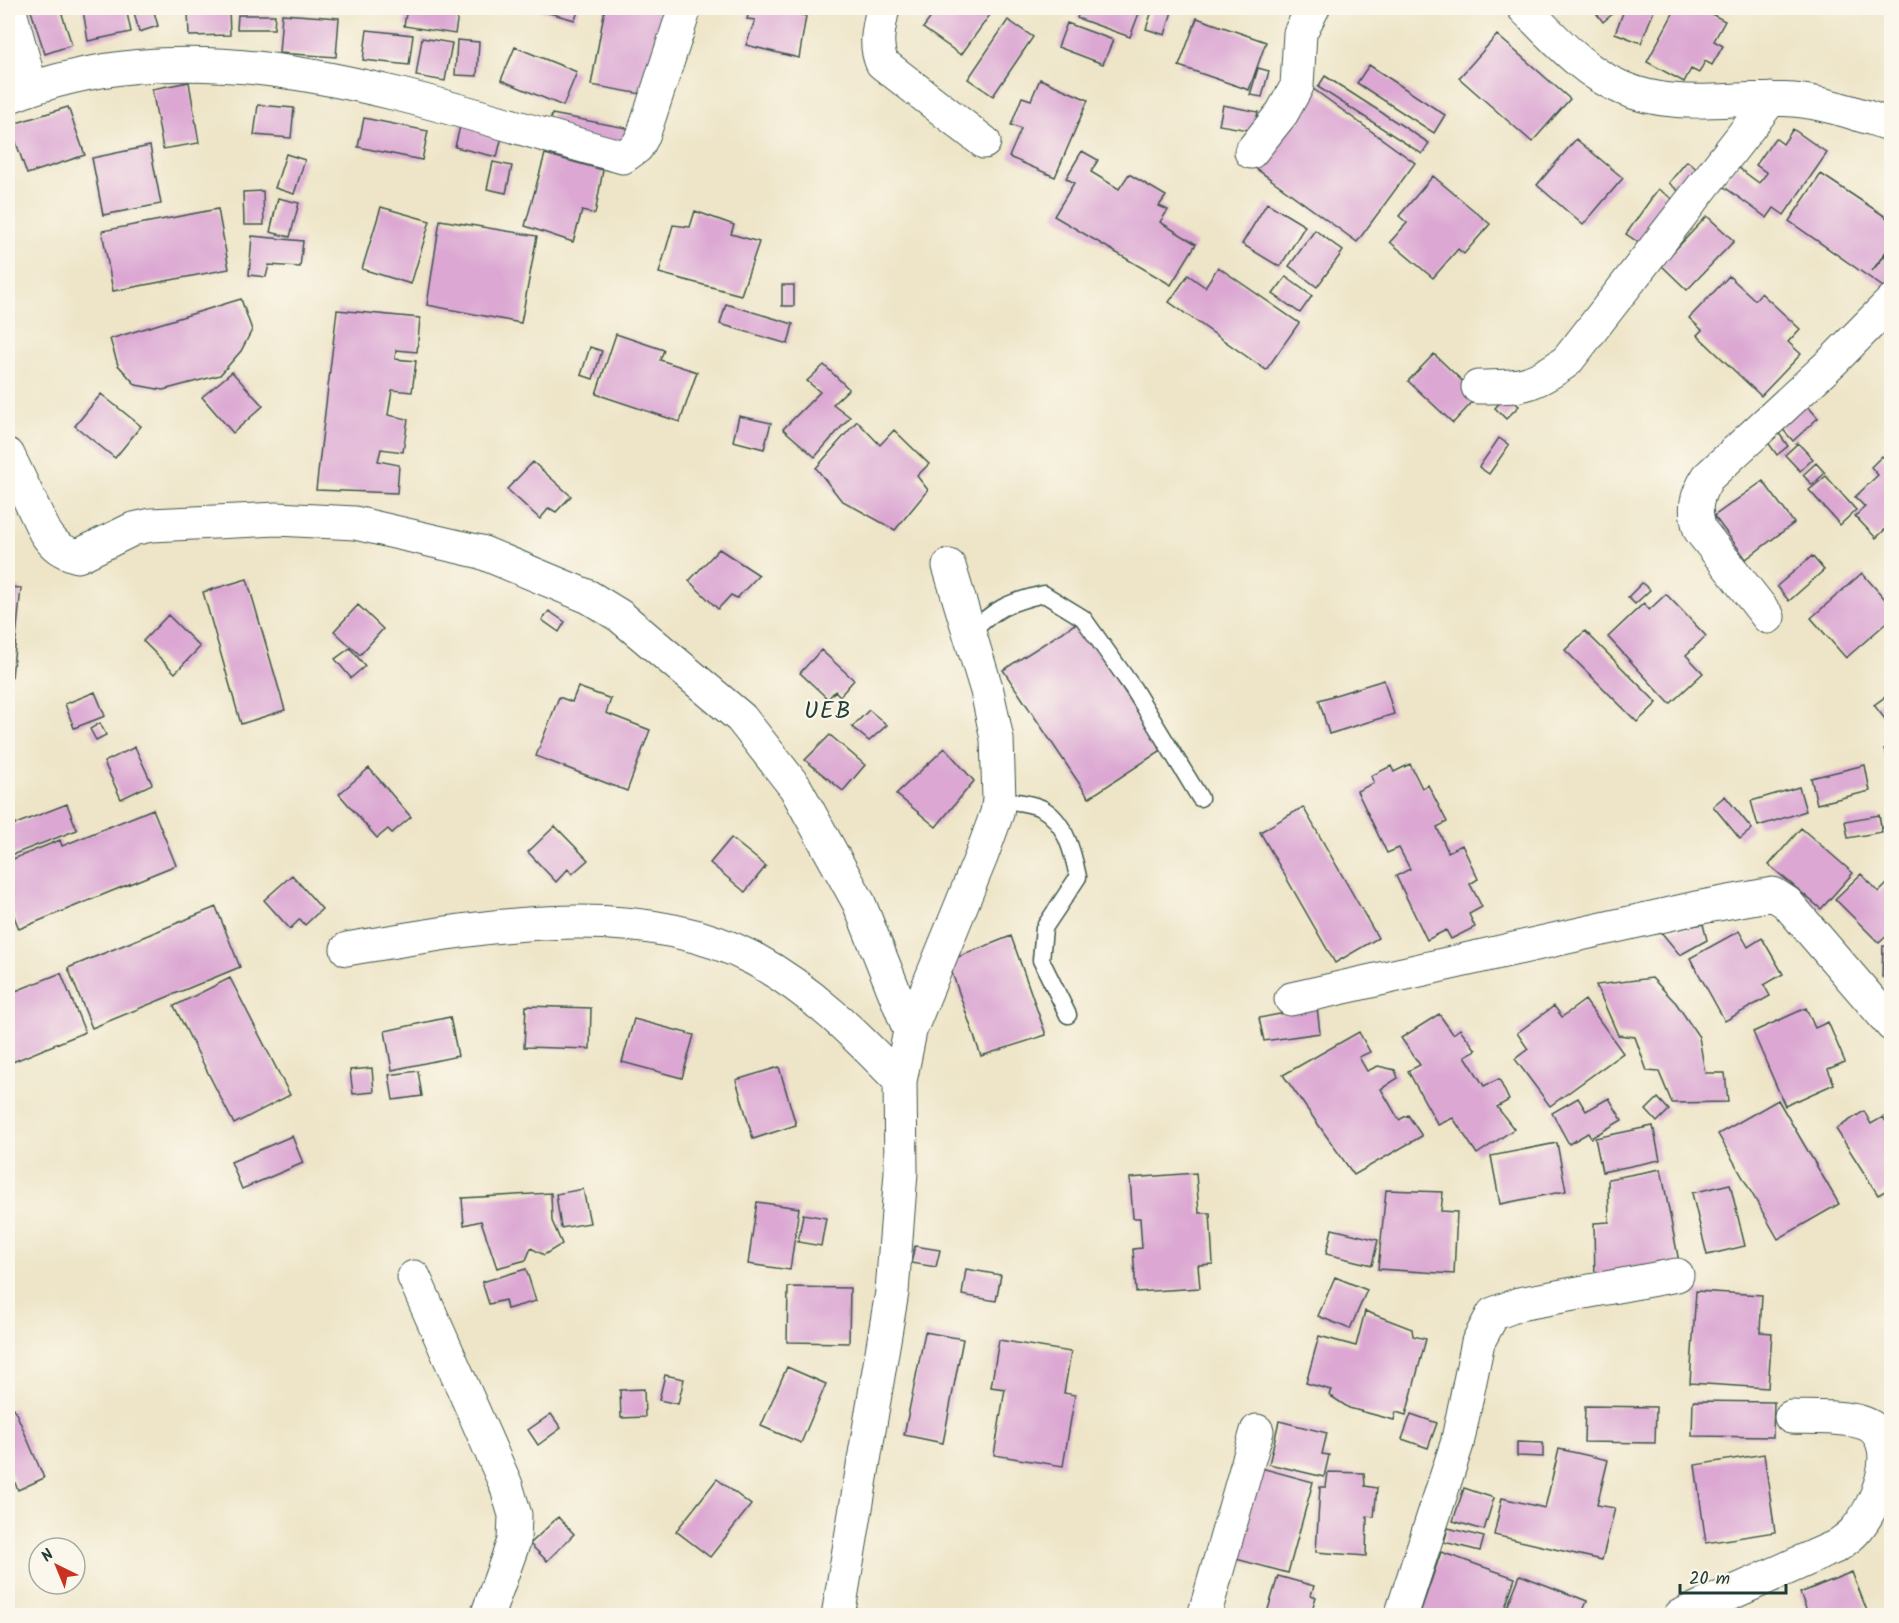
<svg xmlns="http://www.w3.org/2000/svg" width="1899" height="1623" viewBox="0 0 1899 1623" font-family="Kalam,sans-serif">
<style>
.building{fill:#dca8d3}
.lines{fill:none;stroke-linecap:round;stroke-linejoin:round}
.lane-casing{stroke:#3e564a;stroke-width:19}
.street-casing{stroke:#3e564a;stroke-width:35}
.lane{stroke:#fff;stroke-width:16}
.street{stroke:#fff;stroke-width:33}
.labels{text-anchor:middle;stroke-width:4.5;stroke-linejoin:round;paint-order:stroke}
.quarter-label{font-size:24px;letter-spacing:1.5px;fill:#1f3d34;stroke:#fbf7ec}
</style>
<rect width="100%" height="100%" fill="#fbf7ec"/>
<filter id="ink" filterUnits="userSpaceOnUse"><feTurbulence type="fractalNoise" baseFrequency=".0167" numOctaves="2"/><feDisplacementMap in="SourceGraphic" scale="12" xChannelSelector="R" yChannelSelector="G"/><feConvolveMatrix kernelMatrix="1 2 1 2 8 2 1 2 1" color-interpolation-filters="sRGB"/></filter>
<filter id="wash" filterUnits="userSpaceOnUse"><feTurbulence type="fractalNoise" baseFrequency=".008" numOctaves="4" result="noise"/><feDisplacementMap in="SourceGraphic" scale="24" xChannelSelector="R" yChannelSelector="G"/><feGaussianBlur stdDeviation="1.35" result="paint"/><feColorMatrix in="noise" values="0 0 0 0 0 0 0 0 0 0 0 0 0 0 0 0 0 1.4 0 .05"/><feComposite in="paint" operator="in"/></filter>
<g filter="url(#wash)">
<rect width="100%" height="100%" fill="#eee5c8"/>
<g id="blocks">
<path class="building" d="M30,8H60L72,45L45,54Z
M98,8H126L131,32L88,41L83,10Z
M133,8H153L158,26L139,32Z
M201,8H229L230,35L189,36L188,11L201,10Z
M407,8H459L455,34L404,26Z
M531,8H579L575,20Z
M605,8H679L652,96L591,85Z
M750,8H775L806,16L799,58L746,45L755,20L747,19Z
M938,8H986L992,12L961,55L923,28Z
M1054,8H1073L1070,14Z
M1081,8H1141L1130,37L1077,18Z
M1153,8H1173L1165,35L1146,29Z
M1595,8H1613L1616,11L1603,22L1593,9Z
M1625,8H1655L1641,43L1615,33Z
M1676,8H1700L1725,21L1714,41L1723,46L1712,65L1705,61L1699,73L1691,69L1684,82L1647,62Z
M282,14L339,18L336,57L279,53Z
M238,15H275L274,29H237Z
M1197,18L1266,42L1249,90L1179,66Z
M1008,20L1033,37L993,96L968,79Z
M1067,23L1113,40L1103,64L1058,47Z
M367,30L413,35L409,65L363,60Z
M1497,35L1570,99L1532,142L1459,78Z
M422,38L452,43L445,81L416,76Z
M457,40L479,42L477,76L455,75Z
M515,47L577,72L563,106L501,80Z
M1369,65L1445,115L1434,133L1357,83Z
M1258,68L1269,71L1262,97L1250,95Z
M1325,76L1429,143L1422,154L1318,87Z
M1040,79L1088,100L1055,177L1009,157L1021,129L1011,125L1022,97L1031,100Z
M189,82L199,143L163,149L152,89Z
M1312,88L1415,163L1357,242L1254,167Z
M258,105L294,108L291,138L254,135Z
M1223,105L1258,112L1254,131L1219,125Z
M68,107L85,155L27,174L10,125Z
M552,114L637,130L634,147L548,130Z
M364,118L428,131L422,160L358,147Z
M461,122L503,132L497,157L455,147Z
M1793,129L1827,153L1784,215L1774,208L1767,218L1723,186L1736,166L1759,183L1767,173L1756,165L1775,138L1783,144Z
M1576,139L1623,178L1583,225L1537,185Z
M150,146L161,204L103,215L92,158Z
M1082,151L1098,160L1091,172L1119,189L1129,174L1166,196L1159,206L1168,210L1160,222L1196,244L1171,285L1054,216L1074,183L1066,178Z
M286,154L305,160L294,194L275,188Z
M545,154L603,170L595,214L582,211L573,242L525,226Z
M1687,161L1706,177L1688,199L1669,183Z
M493,162L512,166L506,193L487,189Z
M1821,174L1892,221V243L1872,271L1892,247V282L1886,289L1789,221Z
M1433,176L1490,224L1464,254L1458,249L1433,278L1390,242L1407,223L1399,216Z
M1658,189L1681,205L1648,249L1626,234Z
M263,191L264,225H244L243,192Z
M278,198L299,203L290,237L270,232Z
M1267,203L1305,226L1280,267L1242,244Z
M381,207L430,221L411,284L362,269Z
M218,209L229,269L113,291L102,231Z
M695,211L734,225L731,234L759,242L741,295L659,273L673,225L690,227Z
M1707,216L1734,241L1687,290L1661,265Z
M440,220L537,236L521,323L427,305Z
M1315,230L1343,251L1317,287L1289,266Z
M252,236L303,241L300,267L269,265L266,277L249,275Z
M1218,267L1299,323L1266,370L1169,302L1188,275L1205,287Z
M1729,276L1755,300L1761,293L1800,329L1788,342L1801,354L1761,396L1697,335L1702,330L1689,318Z
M1286,277L1312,296L1300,313L1273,294Z
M782,285H794V306H782Z
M241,299L252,330L241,351L220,375L163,390L136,385L118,365L110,339Z
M726,304L793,324L788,344L720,324Z
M337,310L420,318L417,352L396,350L395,359L416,361L412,392L392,390L388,415L408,419L403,452L381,449L378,461L399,465L397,493L316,490Z
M616,334L664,350L660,360L697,372L680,422L596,394Z
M590,347L602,351L593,379L581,375Z
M1434,354L1478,396L1453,423L1408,381Z
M824,365L849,389L833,404L850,417L815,457L783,429L820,392L807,381Z
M232,372L263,406L233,433L202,397Z
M101,394L141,426L115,458L75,426Z
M1507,395L1519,406L1506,419L1495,408Z
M1804,402L1818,418L1793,441L1779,425Z
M739,416L771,423L764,449L733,441Z
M857,421L880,445L894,430L929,464L917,476L928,490L895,530L841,500L816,468Z
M1778,432L1788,446L1777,455L1767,441Z
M1499,438L1509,445L1489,474L1479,467Z
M1798,443L1813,459L1800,471L1785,455Z
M1882,456L1888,462L1892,459V523L1876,538L1855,516L1865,507L1855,497L1878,475L1871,467Z
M533,462L571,496L556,512L549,508L540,519L507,489Z
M1816,463L1825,473L1812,485L1803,475Z
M1826,476L1856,510L1840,525L1809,490Z
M1763,481L1794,523L1746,559L1714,516Z
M719,549L759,575L737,598L731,595L718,609L689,581Z
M1812,556L1824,570L1789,601L1777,586Z
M1862,573L1892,607V618L1846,658L1811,618Z
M247,579L285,710L241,724L203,592Z
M1642,583L1650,590L1635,604L1628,597Z
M8,587L21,588L12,677H8Z
M1666,594L1706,636L1686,655L1703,673L1670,704L1608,637L1644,603L1649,610Z
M358,605L383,629L360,655L334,631Z
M549,611L565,622L559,632L542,620Z
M168,615L200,647L175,673L143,641Z
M1078,622L1163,749L1089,798L1003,670Z
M1585,631L1657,703L1637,722L1565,650Z
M350,648L365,666L351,678L335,659Z
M821,650L854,680L840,696L835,691L828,699L800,673Z
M1384,680L1394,714L1329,734L1319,700Z
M578,687L611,699L606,713L650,730L627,791L536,756L559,697L572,702Z
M95,692L105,716L74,728L65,704Z
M1892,692V728L1874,705Z
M869,710L887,725L869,741L852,727Z
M100,723L106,735L96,740L90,729Z
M830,735L865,765L843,791L805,760Z
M1892,746V768L1884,749Z
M135,747L152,784L121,799L104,762Z
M945,748L974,781L936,827L896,794Z
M1410,764L1422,788L1428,785L1447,822L1437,827L1448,852L1462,845L1478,879L1470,884L1482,907L1469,914L1475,927L1451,939L1446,930L1427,940L1396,876L1410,869L1399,848L1387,853L1357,791L1374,783L1371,776L1391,766L1394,772Z
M1865,765L1870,791L1817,804L1811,778Z
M369,768L411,817L392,833L388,829L377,838L339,794Z
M1799,787L1806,811L1758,826L1751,801Z
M1725,796L1752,829L1740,839L1713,806Z
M67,804L77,830L9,856L8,827Z
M1303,807L1378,938L1335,963L1260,832Z
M153,809L176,865L19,929L8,901V861L60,840L62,846Z
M1879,815L1882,832L1848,838L1845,821Z
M555,826L588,860L572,874L568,869L556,882L528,852Z
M1801,828L1853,873L1821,909L1769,865Z
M731,838L766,866L745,892L710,863Z
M1861,874L1879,892L1892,879V931L1879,943L1835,899Z
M292,875L322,909L305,925L300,919L290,929L264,900Z
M216,907L240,967L92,1028L68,968Z
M1703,924L1707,940L1680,955L1661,932Z
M1739,931L1748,947L1762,938L1783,974L1764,985L1770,996L1725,1021L1690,958Z
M1011,936L1046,1035L981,1056L948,961Z
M1883,946H1892V977H1882Z
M61,973L85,1032L8,1064V994Z
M230,978L290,1095L234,1124L174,1006Z
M1652,978L1676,1003L1699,1037L1705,1073H1725L1728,1102L1672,1103L1659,1072L1647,1071L1635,1037L1618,1035L1596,985Z
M1585,1000L1623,1053L1550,1106L1515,1059L1528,1049L1517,1033L1554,1006L1562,1017Z
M526,1006L591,1008L590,1049L524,1047Z
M1317,1007L1320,1033L1264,1041L1259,1018Z
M1806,1008L1815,1028L1828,1022L1845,1062L1828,1069L1834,1084L1785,1106L1753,1032Z
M1439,1014L1453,1034L1460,1029L1476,1050L1465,1056L1484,1086L1499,1079L1509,1100L1497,1107L1514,1129L1477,1154L1453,1118L1438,1125L1408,1071L1420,1065L1401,1038Z
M450,1017L458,1056L392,1070L385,1031Z
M634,1019L694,1035L682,1078L622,1062Z
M1359,1032L1370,1052L1359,1057L1367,1071L1378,1066L1395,1070L1398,1078L1381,1089L1399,1120L1408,1115L1422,1136L1354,1175L1283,1075Z
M779,1067L796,1125L753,1139L736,1080Z
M372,1068L374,1092L353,1094L350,1070Z
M418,1071L422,1096L393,1100L389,1075Z
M1578,1098L1586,1111L1609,1098L1622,1120L1591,1138L1588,1133L1569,1144L1552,1113Z
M1658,1098L1669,1110L1657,1122L1646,1110Z
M1778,1100L1839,1204L1778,1239L1718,1134Z
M1864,1111L1871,1124L1883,1117L1892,1131V1187L1878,1195L1836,1129Z
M1653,1126L1660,1160L1602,1172L1595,1138Z
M292,1136L303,1163L242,1189L231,1162Z
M1557,1143L1566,1191L1500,1204L1491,1156Z
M1661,1169L1679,1262L1595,1283L1594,1223L1609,1222L1608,1179Z
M1196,1173L1199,1213H1210L1213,1264L1198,1265L1200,1288L1136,1292L1133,1249L1142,1248L1140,1218H1133L1130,1178Z
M1730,1184L1745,1246L1707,1255L1692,1193Z
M583,1189L590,1223L561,1228L556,1194Z
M1386,1190L1443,1192L1441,1211L1457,1212L1454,1274L1378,1269Z
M551,1193L552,1221L562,1244L544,1255L531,1248L526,1260L497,1268L481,1221L464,1225L462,1198Z
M757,1202L799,1208L790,1270L748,1264Z
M803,1214L826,1218L821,1246L798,1242Z
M1332,1229L1378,1240L1372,1265L1326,1254Z
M915,1246L940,1250L936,1267L911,1263Z
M526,1269L536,1301L507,1309L505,1300L489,1304L482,1282Z
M966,1269L1001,1275L996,1301L962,1295Z
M1335,1277L1367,1290L1350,1329L1318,1316Z
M788,1287L850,1288L849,1343L787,1342Z
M1696,1291L1762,1295L1760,1332L1772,1333L1768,1388L1690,1383Z
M1365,1311L1412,1329L1413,1336L1426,1339L1406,1415L1396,1412L1394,1420L1349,1408L1329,1395L1331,1390L1306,1383L1319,1336L1356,1346Z
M925,1332L963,1339L943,1443L904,1435Z
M999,1340L1071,1352L1064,1393L1075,1395L1063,1466L994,1455L1005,1389L991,1387Z
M787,1367L826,1384L801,1443L761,1426Z
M665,1375L684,1379L678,1404L659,1400Z
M644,1389L645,1417L621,1418L620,1390Z
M1693,1401L1774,1402L1773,1437L1692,1436Z
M1585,1406L1656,1407L1655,1443L1584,1442Z
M14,1408L44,1478L18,1490L8,1467V1411Z
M551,1414L561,1428L538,1445L528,1430Z
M1411,1414L1437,1423L1428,1448L1402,1439Z
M1279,1421L1327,1433L1322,1454L1329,1455L1324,1477L1269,1464Z
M1517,1442L1543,1443V1457L1517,1456Z
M1559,1449L1608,1460L1597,1505L1615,1508L1602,1560L1494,1535L1502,1498L1545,1508Z
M1764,1454L1775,1532L1706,1543L1695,1465Z
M1261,1468L1313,1482L1288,1573L1236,1559Z
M1328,1472L1364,1473L1365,1486L1377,1488L1374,1517L1367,1516L1366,1556L1316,1552L1320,1487H1326Z
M717,1479L751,1505L710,1557L676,1531Z
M1464,1488L1494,1498L1484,1530L1453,1521Z
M558,1517L574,1534L547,1561L530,1544Z
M1448,1528L1484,1537L1480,1551L1444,1542Z
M1441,1552L1515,1578L1502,1616H1419Z
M1852,1572L1869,1616H1809L1800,1593Z
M1520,1575L1587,1601L1581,1616H1527L1507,1608Z
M1278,1576L1314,1586L1311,1595L1316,1597L1310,1616H1266Z"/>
</g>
</g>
<g filter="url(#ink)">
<use href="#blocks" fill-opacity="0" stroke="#3e564a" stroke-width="1.5"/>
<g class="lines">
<g class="lane-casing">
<path id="lane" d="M969,635C993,609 1009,602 1044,594L1083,618L1133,688L1200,798
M999,799C1012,802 1028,802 1041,808C1065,820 1073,853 1078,877L1044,928L1041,960L1068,1015"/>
</g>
<g class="street-casing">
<path id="street" d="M9,8L31,87
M883,8C879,27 874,45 882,63L984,142
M1524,8C1553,37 1583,72 1622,88C1678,112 1736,95 1794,100C1827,103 1860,115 1892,125
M8,97C212,16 423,104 623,157L637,147L643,136L685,8
M1251,152L1282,113L1297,86L1300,33L1313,8
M1478,387C1521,387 1531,387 1567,361L1771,99
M8,455L45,532C54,546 62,552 78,556L133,529L151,525L277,519L355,523L481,552L589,597L620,616L741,718L795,787L859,903L910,1031
M1768,617L1700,530C1693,508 1696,496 1708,477L1833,361L1892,301
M347,949C473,928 635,896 754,959C811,990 856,1035 900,1081
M1291,999L1696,908L1773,894L1787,903L1892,1025
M414,1277L506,1485L515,1515L514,1541L487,1616
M838,1616L892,1292L901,1172L900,1081L910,1031L981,857L997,813L999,799L997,739L987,691L949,566
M1204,1616L1257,1431
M1401,1616L1457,1444L1478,1342L1493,1314L1519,1304L1677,1275
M1680,1616L1837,1546C1843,1541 1850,1537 1855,1531C1875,1509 1899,1453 1874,1429C1859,1415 1811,1418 1791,1417"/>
</g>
<use href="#lane" class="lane"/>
<use href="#street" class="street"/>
</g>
</g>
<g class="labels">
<g class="quarter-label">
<text x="828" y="718">UEB</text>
</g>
</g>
<rect width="1899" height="1623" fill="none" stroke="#fbf7ec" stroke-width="30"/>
<g transform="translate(57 1566) rotate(317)"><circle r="28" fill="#fbf7ec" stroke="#a3ada2" stroke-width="1.5"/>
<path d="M0-4.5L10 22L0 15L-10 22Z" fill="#c8321e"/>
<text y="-9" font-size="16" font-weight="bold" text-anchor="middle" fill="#1f3d34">N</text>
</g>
<path d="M1680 1584v9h106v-9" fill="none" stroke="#1f3d34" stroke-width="3"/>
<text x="1689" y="1584" font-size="18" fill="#1f3d34" stroke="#fbf7ec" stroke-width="4.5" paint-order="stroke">20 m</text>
</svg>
